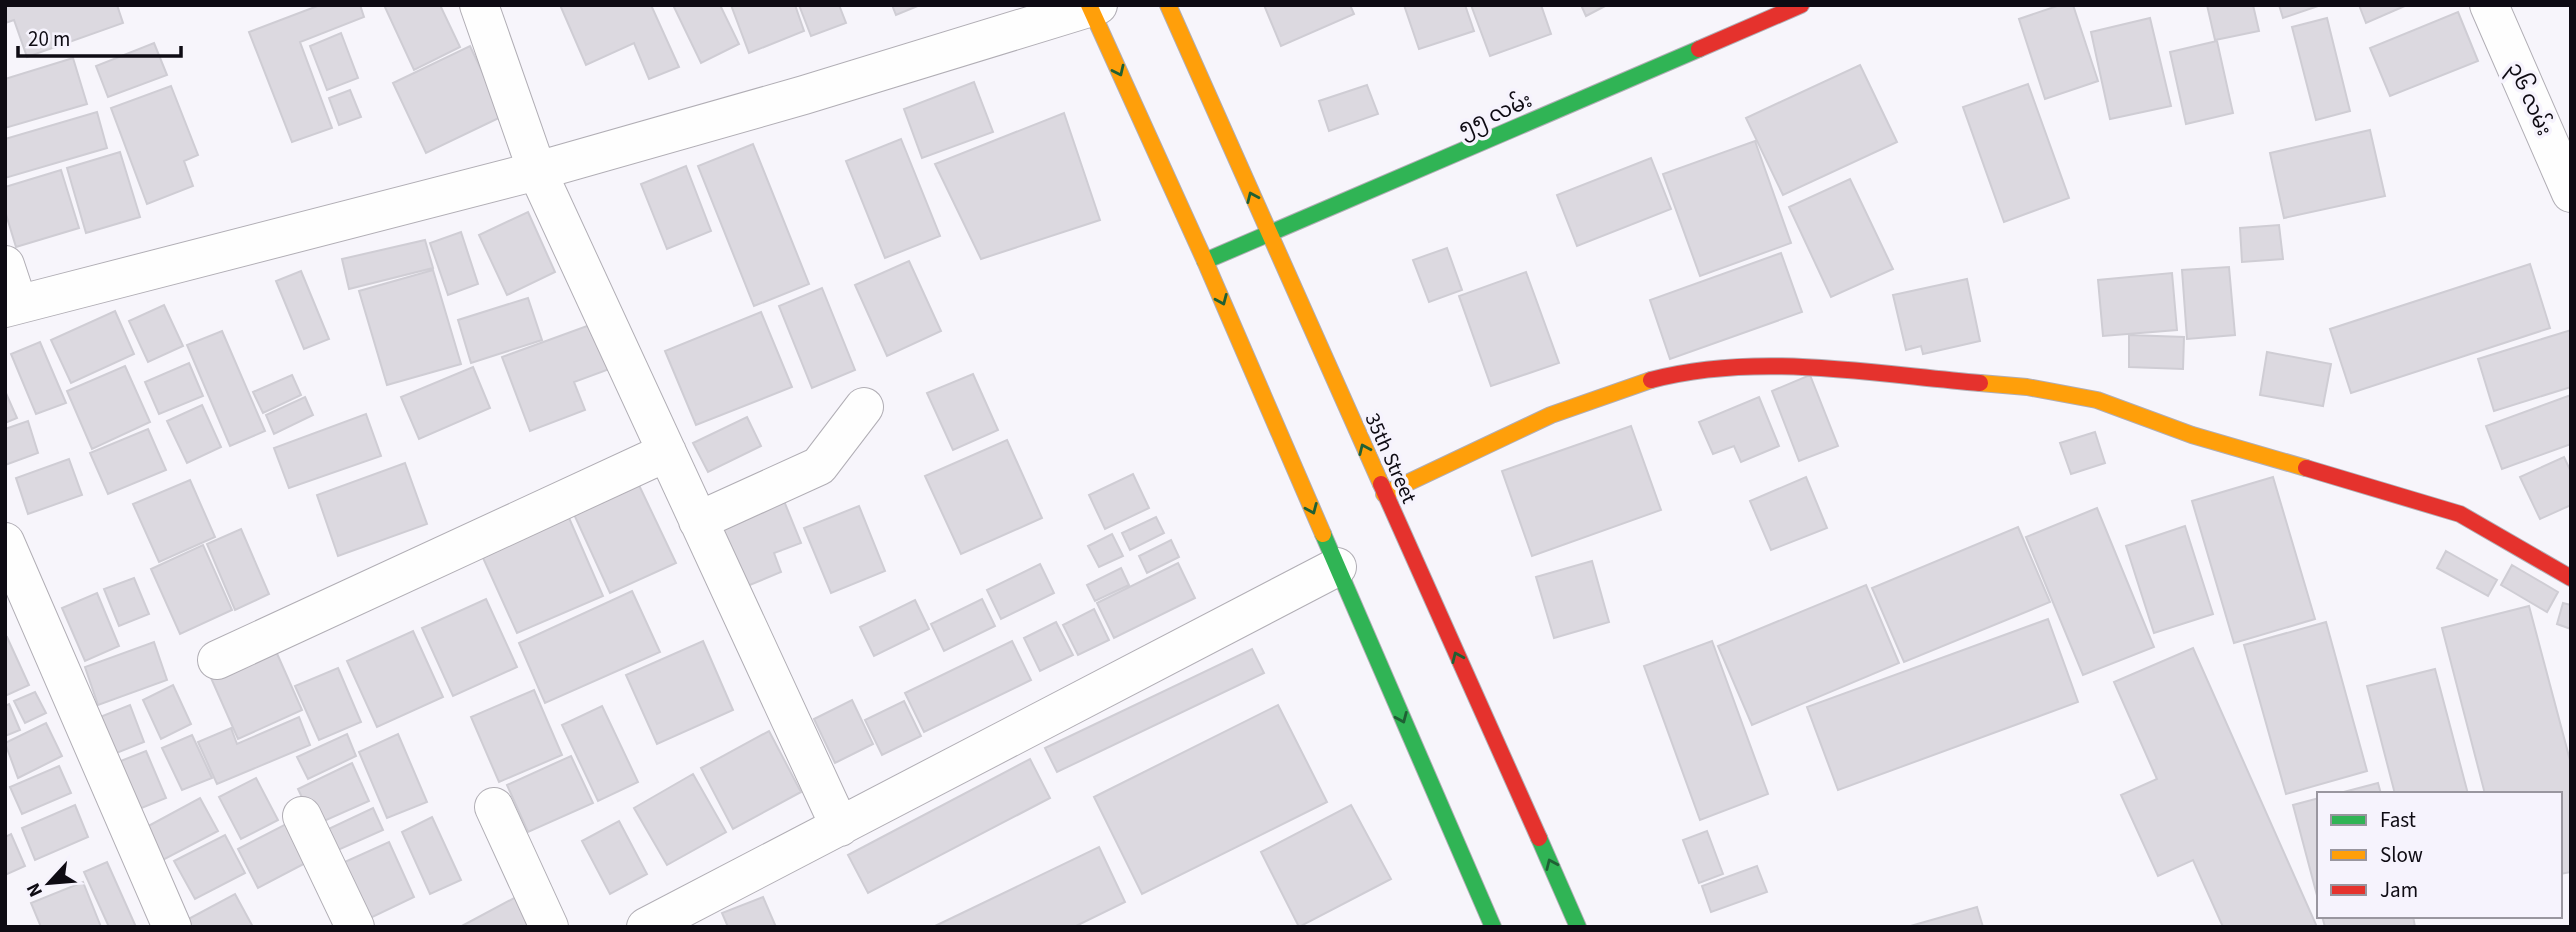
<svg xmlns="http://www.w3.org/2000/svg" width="2576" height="932" viewBox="0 0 2576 932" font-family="'Source Sans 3','Noto Sans Myanmar',sans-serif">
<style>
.building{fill:#dcd9e0;stroke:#cfcdd4;stroke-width:2}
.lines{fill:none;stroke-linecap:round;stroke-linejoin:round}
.street-casing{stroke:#b1aeb5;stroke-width:40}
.fast-casing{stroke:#b1aeb5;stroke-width:18}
.slow-casing{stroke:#b1aeb5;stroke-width:18}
.jam-casing{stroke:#b1aeb5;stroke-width:18}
.street{stroke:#fefefe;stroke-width:38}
.fast{stroke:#30b455;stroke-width:16}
.slow{stroke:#ff9f0a;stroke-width:16}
.jam{stroke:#e5322d;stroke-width:16}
.oneway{stroke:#1f6034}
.labels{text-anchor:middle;stroke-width:7;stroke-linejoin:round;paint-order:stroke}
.street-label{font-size:21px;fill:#0e0b13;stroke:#f6f3fd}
</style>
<rect width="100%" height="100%" fill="#f7f5fb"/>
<path class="building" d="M5,5H117L123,23L27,57L14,20L5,23Z
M320,5H360L364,17L300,42L332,128L292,142L249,32Z
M384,5H440L460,47L414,70Z
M560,5H651L679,67L649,79L634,43L586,65Z
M673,5H720L739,44L701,63Z
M731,5H795L804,31L749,53Z
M799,5H839L846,23L811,36Z
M892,5H920L896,15Z
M1264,5H1350L1354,14L1281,46Z
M1404,5H1465L1474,31L1419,49Z
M1471,5H1541L1551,34L1490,56Z
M1581,5H1607L1586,16Z
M2060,5H2073L2098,81L2045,99L2019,19Z
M2207,5H2253L2259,31L2215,40Z
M2279,5H2321L2283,18Z
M2359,5H2407L2366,23Z
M2458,12L2478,61L2390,96L2370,48Z
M2150,18L2171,106L2110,119L2091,32Z
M2327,18L2350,111L2316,120L2292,27Z
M341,33L358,78L327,90L310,46Z
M2217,41L2233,113L2186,124L2170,52Z
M154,43L167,75L108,97L96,66Z
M470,46L503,116L426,153L393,83Z
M73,58L87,104L5,128V79Z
M1860,65L1897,142L1783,195L1746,118Z
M974,82L993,132L922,158L904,109Z
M2028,84L2069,198L2004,222L1963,107Z
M1367,85L1378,114L1329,131L1319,101Z
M171,86L198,155L184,161L193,186L147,204L111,108Z
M350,90L361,117L339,125L329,98Z
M97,112L107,148L5,178V139Z
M1064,113L1100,220L981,259L935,164Z
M2370,130L2385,196L2284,218L2270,153Z
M901,139L940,236L885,258L846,161Z
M1755,141L1791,243L1700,276L1663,174Z
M753,144L809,284L754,306L698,166Z
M120,152L140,217L86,233L67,168Z
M1651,158L1671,209L1577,246L1557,195Z
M686,166L711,231L667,249L641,184Z
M61,170L79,228L16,247L5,211V187Z
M1850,179L1893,269L1831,297L1789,207Z
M528,212L555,272L507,295L479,235Z
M2279,225L2283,259L2242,262L2240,228Z
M461,232L478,284L448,295L430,243Z
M425,240L433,268L349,289L342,259Z
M1447,248L1462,290L1429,302L1413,260Z
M1781,253L1802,312L1670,359L1650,300Z
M909,261L941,331L887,356L855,285Z
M2530,264L2550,328L2351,393L2330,329Z
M2229,267L2235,335L2187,339L2182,270Z
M433,270L461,364L387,385L359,291Z
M301,271L329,339L304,349L276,281Z
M1526,272L1559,363L1491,386L1459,296Z
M2172,273L2177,330L2103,336L2098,280Z
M1967,279L1980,341L1923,354L1921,346L1906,350L1893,295Z
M822,288L855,370L812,388L779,306Z
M528,298L542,340L471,363L458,320Z
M164,305L183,346L148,362L129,321Z
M115,311L134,354L71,383L51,340Z
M761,312L792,387L696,425L665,351Z
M598,322L615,367L574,382L585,410L530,431L502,357Z
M2571,330V387L2494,411L2478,359Z
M222,331L265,431L230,446L187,345Z
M2129,335L2184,337L2183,369L2129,367Z
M40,342L66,403L36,414L11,354Z
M2267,352L2331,364L2323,406L2260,395Z
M189,363L203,396L159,414L145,382Z
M125,366L150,422L92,449L67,391Z
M473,367L490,408L419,439L401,397Z
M973,374L998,430L953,450L927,393Z
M292,375L301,395L263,413L253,392Z
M1810,375L1838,446L1799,461L1772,391Z
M5,391L17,418L5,423Z
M2571,395V444L2502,469L2486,426Z
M305,397L313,415L274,434L266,415Z
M1759,397L1779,446L1741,462L1734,446L1713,454L1699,422Z
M202,405L221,447L187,463L167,421Z
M366,414L381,456L289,488L274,448Z
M747,417L761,446L708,472L693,443Z
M28,421L38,453L5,465V429Z
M1631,426L1661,510L1532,556L1502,471Z
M148,429L166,470L108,494L90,453Z
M2095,432L2105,463L2071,474L2060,443Z
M1007,440L1042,518L961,554L925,476Z
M2564,457L2571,472V505L2540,519L2520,477Z
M69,459L82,495L28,514L16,478Z
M405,463L427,524L338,556L317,495Z
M1133,474L1149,508L1105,529L1089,495Z
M1806,477L1827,528L1771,550L1750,501Z
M2273,477L2315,619L2234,643L2192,501Z
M190,480L215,537L159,562L133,504Z
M637,481L676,563L610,593L572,510Z
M780,491L801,543L774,553L781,572L745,587L716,517Z
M859,506L885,571L831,593L804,528Z
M2097,508L2154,647L2083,675L2026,537Z
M566,511L603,596L517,633L479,549Z
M1156,517L1164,533L1130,550L1122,533Z
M2185,526L2213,614L2154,633L2126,546Z
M2018,527L2050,602L1904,662L1872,588Z
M241,529L269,594L235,610L207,544Z
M1112,534L1123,556L1099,567L1088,546Z
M1171,540L1179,557L1147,573L1139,556Z
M203,545L232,610L180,634L151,569Z
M2446,551L2497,580L2488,596L2437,568Z
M1592,561L1609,622L1554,638L1536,577Z
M1178,563L1195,598L1114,638L1097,603Z
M1040,564L1054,593L1001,619L987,590Z
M2512,565L2558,592L2547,612L2501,585Z
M1121,568L1129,585L1095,601L1087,585Z
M134,578L149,614L119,626L104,589Z
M1866,585L1899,663L1752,725L1718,646Z
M632,591L660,652L545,703L519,643Z
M97,593L119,646L85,661L62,608Z
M486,599L517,667L453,696L422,628Z
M982,599L995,626L944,651L931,624Z
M915,600L929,629L874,656L860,627Z
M2563,603L2571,605V629L2557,624Z
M2529,606L2571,764V872L2560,874V794H2485L2442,628Z
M1094,609L1109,640L1078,655L1063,625Z
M2048,619L2078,702L1838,790L1807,707Z
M1056,622L1073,655L1040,671L1024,638Z
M2326,622L2367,771L2286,794L2244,645Z
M413,631L443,697L377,727L347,661Z
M7,637L29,685L5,696V638Z
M271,640L302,710L238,739L207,669Z
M703,641L733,710L657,744L626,675Z
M1012,641L1031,680L924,732L905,693Z
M1712,641L1768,794L1700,820L1644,666Z
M154,642L167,680L98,705L85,667Z
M2193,648L2317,927H2223L2193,860L2158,876L2121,795L2157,779L2114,682Z
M1252,649L1264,673L1057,772L1045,748Z
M338,668L361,722L319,740L295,686Z
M2435,669L2468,794H2395L2367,686Z
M173,685L191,724L161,739L143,700Z
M534,690L562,755L499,782L471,717Z
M35,692L46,713L25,723L14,701Z
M852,700L873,744L835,763L814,719Z
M904,701L921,736L882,755L865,720Z
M9,704L20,730L5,736V706Z
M130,705L144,742L114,754L100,717Z
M1278,705L1327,802L1142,894L1094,797Z
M602,706L638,782L598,801L562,725Z
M299,717L310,745L217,784L198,742L231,728L237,744Z
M46,723L62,756L18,778L5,743Z
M769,731L801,792L733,829L701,768Z
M347,734L356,756L308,779L297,757Z
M398,734L427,802L387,818L359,752Z
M192,735L212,778L182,790L162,748Z
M146,751L166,798L127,814L108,766Z
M571,756L593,803L528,832L507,785Z
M1030,759L1050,798L868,893L848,855Z
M352,763L369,801L315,825L298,789Z
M59,766L71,793L22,814L10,787Z
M693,774L726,832L667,865L634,808Z
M256,778L278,820L241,839L219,797Z
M2378,783L2381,794H2336Z
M200,798L218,831L159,862L141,830Z
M2319,798V903L2293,805Z
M75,805L88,837L35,860L22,828Z
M1351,805L1391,879L1299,927L1261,852Z
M373,808L383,830L329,854L320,833Z
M432,817L461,880L430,894L402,832Z
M294,820L315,858L258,888L238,849Z
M619,821L647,874L610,894L582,841Z
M1707,831L1723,874L1699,883L1683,840Z
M11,834L25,866L5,875V837Z
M225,835L245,873L195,899L174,861Z
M389,842L414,897L364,921L338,865Z
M1099,847L1125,902L1074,927H933Z
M107,862L136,927H109L84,872Z
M1757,866L1767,892L1711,912L1702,886Z
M83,882L101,927H41L31,903Z
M235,894L253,927H183L181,923Z
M516,897L533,927H460Z
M763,897L776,927H728L722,913Z
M1977,907L1983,927H1907Z
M2322,916H2413L2415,927H2325Z"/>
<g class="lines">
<g class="street-casing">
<path id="street" d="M479,5L537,171L840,827
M2489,5L2571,193
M5,265L18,304
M5,308L537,171L804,95L1098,5
M698,521L819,466L864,407
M5,542L172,927
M217,660L667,452
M494,807L549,927
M302,816L355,927
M646,927L1337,567"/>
</g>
<g class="fast-casing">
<path id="fast" d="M1205,261L1699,49
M1323,534L1493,927
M1539,838L1578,927"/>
</g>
<g class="slow-casing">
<path id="slow" d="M1089,5L1205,261L1323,534
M1168,5L1381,484
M1980,383L2027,387L2097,400L2192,435L2306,468
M1384,494L1551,415L1651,380"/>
</g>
<g class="jam-casing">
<path id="jam" d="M1699,49L1801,5
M1651,380C1758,352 1872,374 1980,383
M2306,468L2460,514L2571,578
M1381,484L1539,838"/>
</g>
<use href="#street" class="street"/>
<use href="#fast" class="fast"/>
<use href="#slow" class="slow"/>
<use href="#jam" class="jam"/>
</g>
<defs><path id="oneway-chevron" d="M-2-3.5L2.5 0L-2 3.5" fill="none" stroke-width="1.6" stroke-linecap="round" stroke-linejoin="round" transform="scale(1.75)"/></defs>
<g class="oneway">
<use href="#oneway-chevron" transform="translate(1119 71) rotate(65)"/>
<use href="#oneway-chevron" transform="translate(1252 197) rotate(-114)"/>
<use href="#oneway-chevron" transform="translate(1222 300) rotate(67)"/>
<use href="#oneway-chevron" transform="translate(1364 449) rotate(-114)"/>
<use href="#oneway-chevron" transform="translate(1312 509) rotate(67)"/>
<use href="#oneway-chevron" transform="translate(1457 657) rotate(-114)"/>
<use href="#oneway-chevron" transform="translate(1402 718) rotate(67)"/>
<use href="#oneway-chevron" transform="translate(1551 864) rotate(-114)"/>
</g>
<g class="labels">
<g class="street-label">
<text transform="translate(2530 99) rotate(66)" y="7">၃၆ လမ်း</text>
<text transform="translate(1495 114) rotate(-23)" y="7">၅၅ လမ်း</text>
<text transform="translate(1391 458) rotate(66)" y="7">35th Street</text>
</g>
</g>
<rect width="2576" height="932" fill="none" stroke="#0e0b13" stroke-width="14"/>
<rect x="2317" y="792" width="245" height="126" fill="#f6f3fd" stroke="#99969f" stroke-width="2"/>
<rect x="2331" y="815" width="35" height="10" fill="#30b455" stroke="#99969f" stroke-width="2"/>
<text x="2380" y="827" font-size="21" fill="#0e0b13">Fast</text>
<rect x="2331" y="850" width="35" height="10" fill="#ff9f0a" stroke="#99969f" stroke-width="2"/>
<text x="2380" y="862" font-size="21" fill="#0e0b13">Slow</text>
<rect x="2331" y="885" width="35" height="10" fill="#e5322d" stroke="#99969f" stroke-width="2"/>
<text x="2380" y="897" font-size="21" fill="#0e0b13">Jam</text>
<g transform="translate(49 883) rotate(244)" stroke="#f6f3fd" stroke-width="5" paint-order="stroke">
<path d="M0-5L12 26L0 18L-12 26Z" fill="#0e0b13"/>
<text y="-10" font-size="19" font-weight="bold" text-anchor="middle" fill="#0e0b13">N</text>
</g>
<path d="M18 46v10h163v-10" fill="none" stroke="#0e0b13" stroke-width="3.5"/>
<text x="28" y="46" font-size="21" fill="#0e0b13" stroke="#f6f3fd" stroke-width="5" paint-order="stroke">20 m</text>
</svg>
